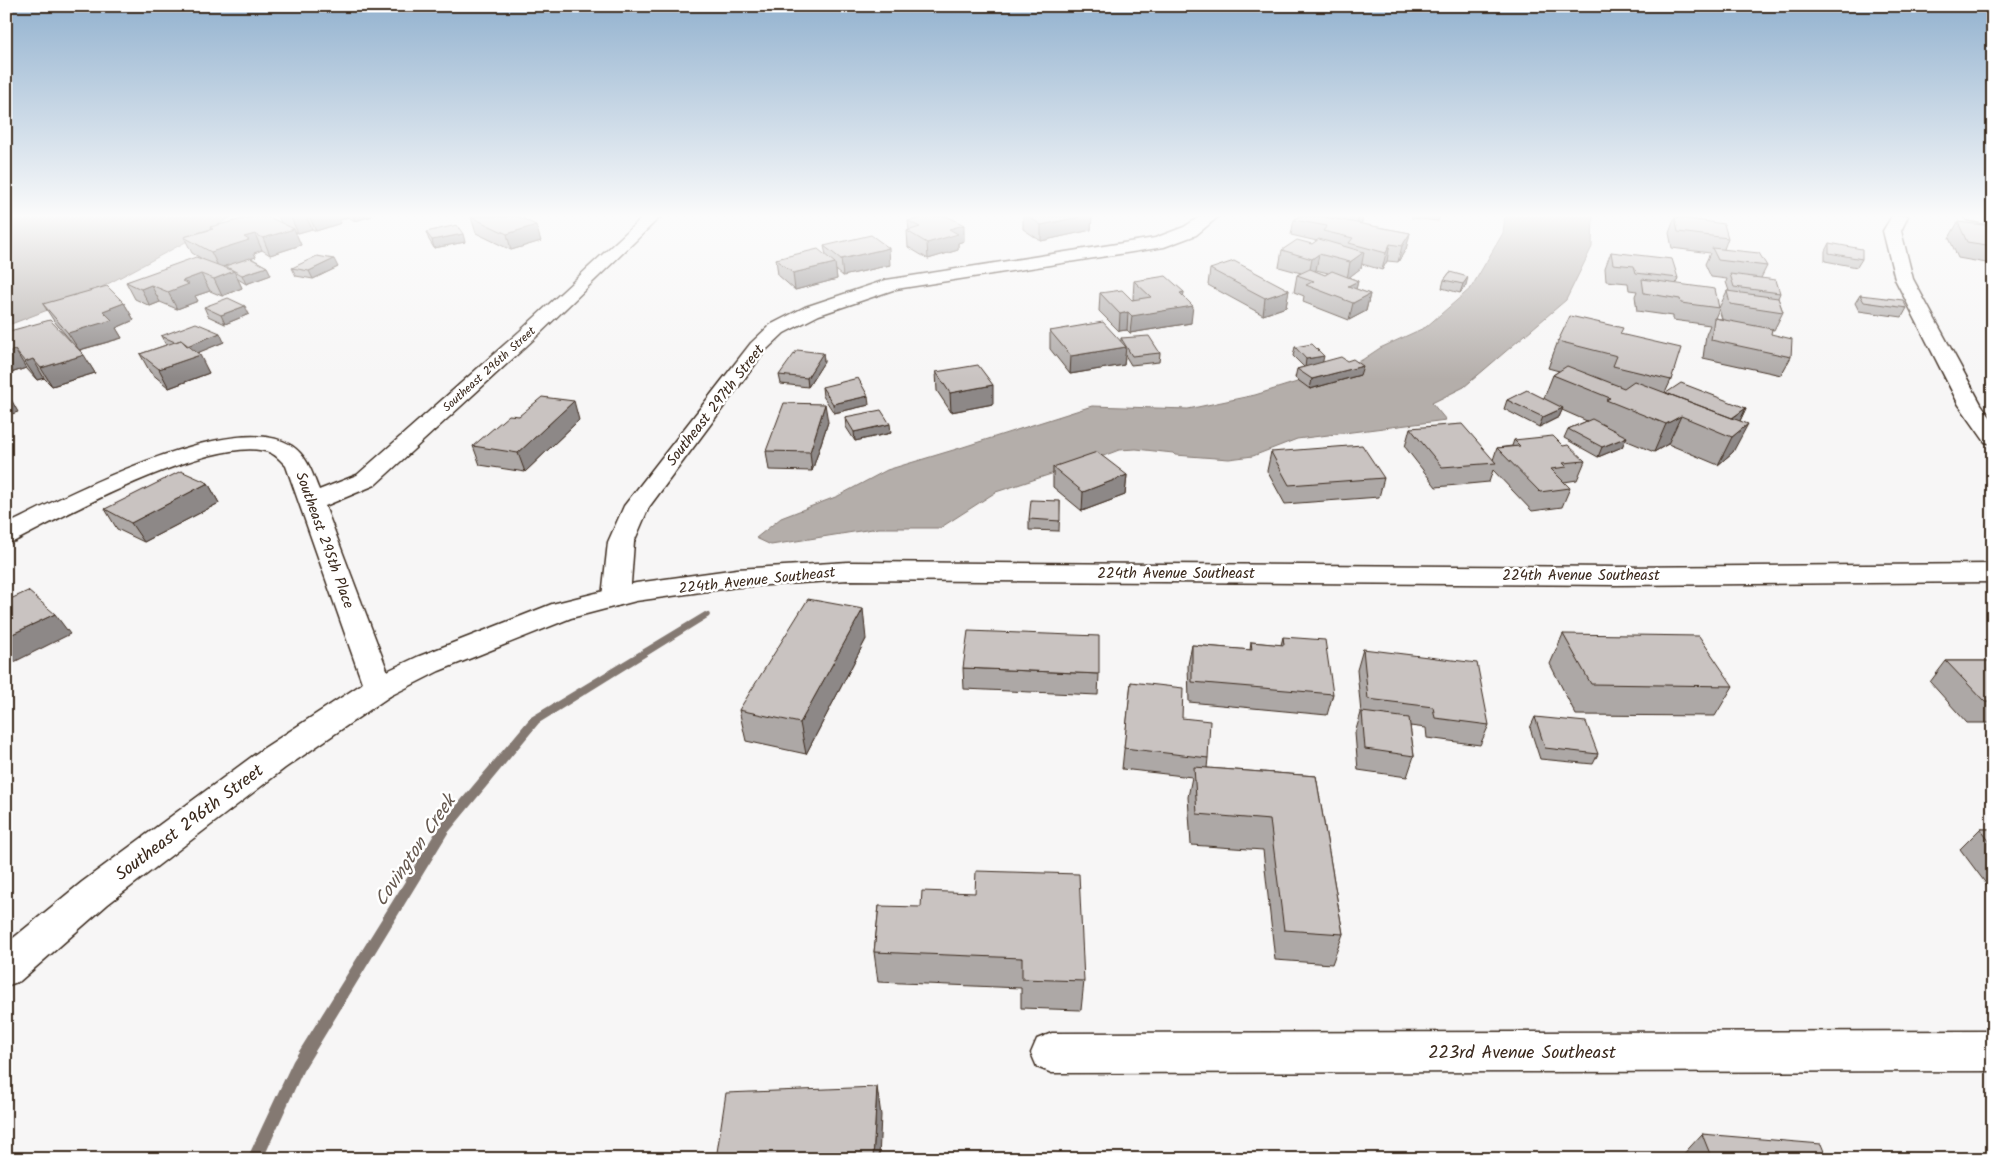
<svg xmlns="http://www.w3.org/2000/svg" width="1999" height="1165" viewBox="0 0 1999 1165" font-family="Kalam,sans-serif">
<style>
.water{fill:#b4aeaa;stroke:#847972}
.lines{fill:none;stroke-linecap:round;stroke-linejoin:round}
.stream{fill:#847972;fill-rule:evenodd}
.street-casing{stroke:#3b2a1e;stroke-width:3}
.secondary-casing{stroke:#3b2a1e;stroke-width:3}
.street{fill:#fff;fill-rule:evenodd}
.secondary{fill:#fff;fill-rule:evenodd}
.wall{fill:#ada8a6;stroke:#3b2a1e;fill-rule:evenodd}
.shaded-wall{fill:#8d8887;stroke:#3b2a1e}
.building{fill:#c9c3c1;stroke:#3b2a1e}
.labels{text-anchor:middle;stroke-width:5;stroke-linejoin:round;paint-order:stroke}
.far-street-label{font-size:12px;fill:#3b2a1e;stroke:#fff}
.street-label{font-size:15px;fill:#3b2a1e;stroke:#fff}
.near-street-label{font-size:18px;fill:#3b2a1e;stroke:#fff}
.near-water-label{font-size:19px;font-style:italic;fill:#65584f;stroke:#fff}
</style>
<rect width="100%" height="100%" fill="#f7f6f6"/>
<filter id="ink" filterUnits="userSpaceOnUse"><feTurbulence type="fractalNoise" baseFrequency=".02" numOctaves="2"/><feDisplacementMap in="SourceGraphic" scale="10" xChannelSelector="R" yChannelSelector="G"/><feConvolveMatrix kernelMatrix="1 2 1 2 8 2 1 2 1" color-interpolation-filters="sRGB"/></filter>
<g filter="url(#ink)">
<path class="water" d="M6,216H234L89,294L6,326Z
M1505,216H1593L1592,247L1566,300L1464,387L1432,403L1446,420L1297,439L1253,456L1229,459L1175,455L1173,453L1136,449L1119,450L1082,464L996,492L940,528H879L771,545L756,538L781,518L838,496L887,470L960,448L1092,406L1188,409L1255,395L1323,374L1362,360L1380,348L1426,327L1471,288L1503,233Z"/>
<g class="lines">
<path class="stream" d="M705,612L709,613L710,615L709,617L539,723L448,833L303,1071L263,1159H247L293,1061L440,825L531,717Z"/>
<g class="street-casing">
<path id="street" d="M644,216H661L534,339L375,485L325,506L394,688L390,696L379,699L368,696L364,688L286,466C281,461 277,456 271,453C220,431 65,515 15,541L6,543V525C64,497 233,407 292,446C308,457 312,473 319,490L357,475L520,331Z
M1201,216H1219L1196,235L1164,247L896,289L819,315L784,333L765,351L649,507L634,542L630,597L626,603L616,606L606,603L602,597L608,542L624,506L751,343L770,325L805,307L886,280L1155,238L1184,227Z
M1892,216H1908L1901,231L1913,279L1981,404L1993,421V444L1985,442L1959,405L1895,279L1883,231Z
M1965,216H1993V225L1967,220Z
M1993,1031V1071L1052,1073L1037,1067L1031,1053L1037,1039L1052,1033Z"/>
</g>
<g class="secondary-casing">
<path id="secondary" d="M848,562L1614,567L1993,564V582L1614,585L848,580L737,587L636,601L571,618L439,671L390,696L285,768L108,904L20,981L6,986V944L82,882L261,750L368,680L417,657L552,604L636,583L737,569Z"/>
</g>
<use href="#street" class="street"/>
<use href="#secondary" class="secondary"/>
</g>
<path class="wall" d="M278,216H372L355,221L348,217L340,220L341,223L316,231L312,229L298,233L295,231L301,245L270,255L262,250L254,253L256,257L251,258L267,267L271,275L246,284L238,279L242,288L222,296L210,291L195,296L198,301L177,309L160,302L150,306L135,299L126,282L204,260L192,253L184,237L211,229L210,227L281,223Z
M1023,216H1092L1091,230L1041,241L1023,229Z
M1299,216H1363L1361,224L1410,233L1406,249L1398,262L1387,261L1382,270L1362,264L1361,268L1349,277L1358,281L1356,289L1370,294L1366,311L1349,320L1303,302L1304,296L1294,292L1297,275L1301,273L1279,267L1282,250L1312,244L1317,241L1291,235L1294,220ZM1316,270L1328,273L1325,275L1315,271Z
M1412,216H1440L1438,221L1412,218Z
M1674,216H1692L1691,218Z
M471,217L541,241L511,250L476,233Z
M1675,217L1728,238L1724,249L1767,266L1761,278L1780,293L1778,298L1783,312L1774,330L1768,329L1771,334L1791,357L1781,375L1703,358L1706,335L1710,325L1673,320V316L1637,311L1635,296L1637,291L1629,290L1628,283L1606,281L1605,268L1611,252L1678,278L1676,284L1719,308L1727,291H1729L1726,282L1727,279L1711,277L1705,264L1710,253L1672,248L1669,233ZM1719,309L1722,319L1715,318Z
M908,221L964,241L958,243V250L928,259L908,247L907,231L909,230Z
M1958,222L1993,229L1992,264L1958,258L1949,238Z
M426,232L465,242L434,248L429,240Z
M1829,243L1862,259L1857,267L1825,261V251Z
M824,246L890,265L843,276L836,270L837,279L795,290L778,275L776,259L826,255Z
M338,267L313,279L296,276L292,268Z
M1210,269L1289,290L1286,307L1263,315L1208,285Z
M1450,272L1466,285L1460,293L1442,288L1444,280Z
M1134,281L1184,292L1183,296L1191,323L1130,333L1127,330L1119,331L1099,311L1100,293L1134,300L1133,298Z
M1860,295L1907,308L1902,317L1859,311L1855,303Z
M124,303L134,320L116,328L122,338L80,350L95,373L52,386L44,378L37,380L26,368L11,373L6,367V332L70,340L54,321L43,304Z
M204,307L249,314L225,324L208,316Z
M1050,331L1121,341V338L1160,353L1159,362L1131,365L1125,355L1124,365L1070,374L1050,349Z
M1620,334L1671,380L1665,393L1746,408L1740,421L1733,452L1718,465L1668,444L1654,452L1625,440L1622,447L1598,457L1564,438L1568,429L1587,421L1562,410L1559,417L1539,427L1504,409L1507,400L1544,398L1553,375L1559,371L1548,368L1558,341Z
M161,336L224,342L196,353L209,373L169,388L150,372L140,354L166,345Z
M1295,347L1323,362L1360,375L1310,389L1295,378L1297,369L1304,367L1293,356Z
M823,353L824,362L808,387L781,384L779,375Z
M936,372L993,404L951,412L937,391Z
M822,387L869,405L834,413L823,396Z
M519,416L579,420L525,472L480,465L473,446Z
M845,417L891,433L855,441L846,427Z
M828,422L812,471L769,470L766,451Z
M1410,428L1493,460L1497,448L1512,446L1514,440L1563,446L1585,461L1577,480L1564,482L1570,488L1562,507L1532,511L1493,470L1489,482L1436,487L1405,447Z
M1271,452L1384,478L1379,497L1285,504L1267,471Z
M1053,467L1127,475L1125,495L1082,511L1053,487Z
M208,483L219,503L144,542L117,529L105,509Z
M1060,501L1059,531L1029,530V519Z
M1563,634L1733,686L1715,716L1576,715L1550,664Z
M1283,637L1333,694L1327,715L1189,702L1188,665L1192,645L1250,650L1251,642L1281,645Z
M866,639L806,754L746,741L739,710Z
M1363,649L1489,725L1480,745L1427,738L1426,728L1410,726L1414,756L1407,777L1358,770L1355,733L1361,713L1357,670Z
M1946,661H1993V723H1967L1930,682Z
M963,668L1099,674L1098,695L964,689Z
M1131,682L1182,718L1208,758L1207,768L1316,776L1343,934L1332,964L1275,960L1263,850L1191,845L1188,797L1192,777L1122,769Z
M1535,717L1598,754L1593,764L1540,759L1530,728Z
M1980,829H1993V893L1960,849Z
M879,906L1084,981L1081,1010L1021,1008V988L878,982L874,952Z
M1702,1134L1827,1159H1679Z"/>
<path class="shaded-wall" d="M290,216H306L312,229L298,233Z
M309,216H348V217L340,220L341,223L316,231Z
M353,216H372L355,221Z
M1084,216H1092L1091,230L1041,241V225Z
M1359,216H1363L1362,222L1355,233Z
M536,225L541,241L511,250L507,234Z
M964,225V241L958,243V250L928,259L927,243L949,229Z
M294,229L301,245L270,255L263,238Z
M1410,233L1406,249L1398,262L1402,246Z
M255,234L262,250L254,253L256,257L219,268L211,252L244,237Z
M463,234L465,242L434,248L432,240Z
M1390,244L1387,261L1382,270L1386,253Z
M889,248L890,265L843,276L841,259Z
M1364,252L1361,268L1347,279L1350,262Z
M1319,254L1316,270L1309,275L1312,259Z
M334,259L338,267L313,279L309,271Z
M835,263L837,279L795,290L793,273Z
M267,267L271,275L246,284L242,275Z
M234,271L242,288L222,296L214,279Z
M201,274L210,291L195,296L198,301L177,309L168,292L182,281Z
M1468,277L1466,285L1460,293L1463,284Z
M1358,281L1354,298L1348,286Z
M151,285L160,302L150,306L141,289Z
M1289,290L1286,307L1263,315L1265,298Z
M1184,292L1182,307L1193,306L1191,323L1130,333L1132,316L1180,293Z
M1370,294L1366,311L1349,320L1353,303Z
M124,303L134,320L116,328L122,338L79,350L68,333L103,311Z
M245,306L249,314L225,324L221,315Z
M1128,312L1127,330L1119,331L1120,314Z
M220,333L224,342L190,356L185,347Z
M1126,347L1124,365L1070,374L1071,356Z
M15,350L26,368L11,373L6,365V352Z
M823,353L824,362L808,387L807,378Z
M84,355L95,373L52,386L41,368Z
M200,355L209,373L169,388L159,369Z
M1324,356L1322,365L1305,368L1306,359Z
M33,359L44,378L37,380L25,362Z
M1363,366L1360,375L1310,389L1312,379Z
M993,385V404L951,412L950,393Z
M6,390L18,412L6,416Z
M868,396L869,405L834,413L833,404Z
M574,401L579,420L525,472L518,453Z
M825,404L828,422L812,471L810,452Z
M1563,408L1559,417L1539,427L1543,417Z
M1746,408L1737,427L1726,423Z
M1681,416L1668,444L1654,452L1666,424Z
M890,424L891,433L855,441L854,432Z
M1748,424L1733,452L1718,465L1732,437Z
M1627,437L1622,447L1598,457L1602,447Z
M1127,475L1125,495L1082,511L1083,492Z
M208,483L219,503L144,542L131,523Z
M863,609L866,639L806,754L800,723Z
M55,614L70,634L6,666V637Z
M877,1087L881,1115L879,1159H873Z"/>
<path class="building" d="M255,216H267L294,229L263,238L255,234L244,237L249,240L211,252L184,237L213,229L210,227Z
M476,216H499L503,217L508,216H517L536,225L507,234L471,217Z
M928,216H947L964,225L949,229L958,234L927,243L907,231L920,227L908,221Z
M1027,216H1084L1041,225Z
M1299,216H1320L1410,233L1402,246L1390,244L1386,253L1349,243L1353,238L1323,231L1327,226L1294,220Z
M1675,217L1724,224L1728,238L1678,232Z
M1958,222L1992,226L1993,229V246L1967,242Z
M457,225L463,234L432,240L426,232Z
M871,235L889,248L841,259L824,246Z
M1319,239L1364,252L1350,262L1319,254L1312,259L1282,250L1297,240L1312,244Z
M1829,243L1862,249V259L1829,253Z
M1712,248L1759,253L1767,266L1718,260Z
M818,249L835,263L793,273L776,259Z
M1611,252L1672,259L1678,278L1636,273L1634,266L1613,264Z
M317,256L334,259L309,271L292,268Z
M196,257L234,271L214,279L201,274L182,281L189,284L168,292L151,285L141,289L126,282Z
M250,258L267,267L242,275L225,266Z
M1234,261L1289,290L1265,298L1210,269Z
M1310,269L1325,275L1332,271L1358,281L1348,286L1370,294L1353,303L1306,285L1314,281L1297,275Z
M1450,272L1468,277L1463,284L1444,280Z
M1730,274L1776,280L1780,293L1734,287Z
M1166,276L1184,292L1180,293L1193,306L1132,316L1128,312L1120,314L1100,293L1122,290L1132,300L1151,297L1134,281Z
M1642,279L1715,289L1719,308L1681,303L1680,299L1644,293Z
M107,286L124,303L103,311L112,320L68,333L43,304Z
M1727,291L1778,298L1783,312L1730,304Z
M1860,295L1903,300L1907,308L1864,302Z
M228,298L245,306L221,315L204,307Z
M1570,316L1623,328L1620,334L1681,348L1671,380L1613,366L1617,356L1558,341Z
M1714,318L1772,329L1771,334L1792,339L1791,357L1711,340Z
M50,320L84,355L41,368L33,359L25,362L15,350L6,352V332Z
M1103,322L1126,347L1071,356L1050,331Z
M196,323L220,333L187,346L181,340L175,342L161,336Z
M1149,336L1160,353L1132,356L1121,338Z
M181,340L200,355L159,369L140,354Z
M1312,344L1324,356L1306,359L1295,347Z
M797,350L823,353L807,378L779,375Z
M1341,357L1347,361L1353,359L1363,366L1312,379L1297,369Z
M978,365L993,385L950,393L936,372Z
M1567,366L1624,388L1634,381L1748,424L1732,437L1681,416L1666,424L1606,400L1610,398L1553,375Z
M858,378L868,396L833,404L822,387Z
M1681,383L1746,408L1732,418L1666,393Z
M1527,390L1563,408L1543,417L1507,400Z
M542,397L574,401L518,453L473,446L509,415L519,416Z
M784,403L825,404L810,452L766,451Z
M881,410L890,424L854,432L845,417Z
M1592,419L1627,437L1602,447L1568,429Z
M1462,424L1496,463L1442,467L1410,428Z
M1553,436L1563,446L1568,445L1585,461L1563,463L1567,467L1551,469L1570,488L1540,492L1497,448L1520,446L1514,440Z
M1362,445L1384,478L1289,485L1271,452Z
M1097,452L1127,475L1083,492L1053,467Z
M181,471L208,483L131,523L105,509Z
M1031,500L1060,501V521L1029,519Z
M28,591L55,614L6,637V601Z
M808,599L863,609L800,723L739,710Z
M968,631L1099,636V674L963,668Z
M1563,634L1699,636L1733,686L1591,684Z
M1283,637L1325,640L1333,694L1192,682V645L1252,650L1251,642L1284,645Z
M1363,649L1477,663L1489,725L1435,718L1433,707L1368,699Z
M1946,661H1993V702H1985Z
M1131,682L1183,688L1182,718L1210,721L1208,758L1124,748Z
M1362,712L1409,718L1414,756L1365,749Z
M1535,717L1586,722L1598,754L1545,748Z
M1194,767L1316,776L1343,934L1284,930L1270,820L1197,814Z
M1980,829H1993V846Z
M976,871L1079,874L1084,981L1022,979V958L874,952L879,906L921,907L922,891L975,893Z
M877,1087L873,1159H716L726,1093Z
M1702,1134L1821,1144L1827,1159H1712Z"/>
</g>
<linearGradient id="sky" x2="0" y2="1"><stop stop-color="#93b2cf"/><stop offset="0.57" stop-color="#fbfbfb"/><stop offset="1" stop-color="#fbfbfb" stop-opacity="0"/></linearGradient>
<rect width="1999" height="379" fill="url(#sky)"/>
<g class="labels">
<g class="far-street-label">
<text transform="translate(489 369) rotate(-42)" y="4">Southeast 296th Street</text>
</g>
<g class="street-label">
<text transform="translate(715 405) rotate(-52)" y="5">Southeast 297th Street</text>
<text transform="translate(325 540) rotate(70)" y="5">Southeast 295th Place</text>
<text x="1176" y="578">224th Avenue Southeast</text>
<text x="1581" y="580">224th Avenue Southeast</text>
<text transform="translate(757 580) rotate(-6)" y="5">224th Avenue Southeast</text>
</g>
<g class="near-street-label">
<text transform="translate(189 822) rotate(-37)" y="6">Southeast 296th Street</text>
<text x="1522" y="1058">223rd Avenue Southeast</text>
</g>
<g class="near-water-label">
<text transform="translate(414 850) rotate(-56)" y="7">Covington Creek</text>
</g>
</g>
<rect width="1999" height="1165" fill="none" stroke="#fff" stroke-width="25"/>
<rect x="12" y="12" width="1974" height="1140" fill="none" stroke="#3b2a1e" stroke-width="2" filter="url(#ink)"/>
</svg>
